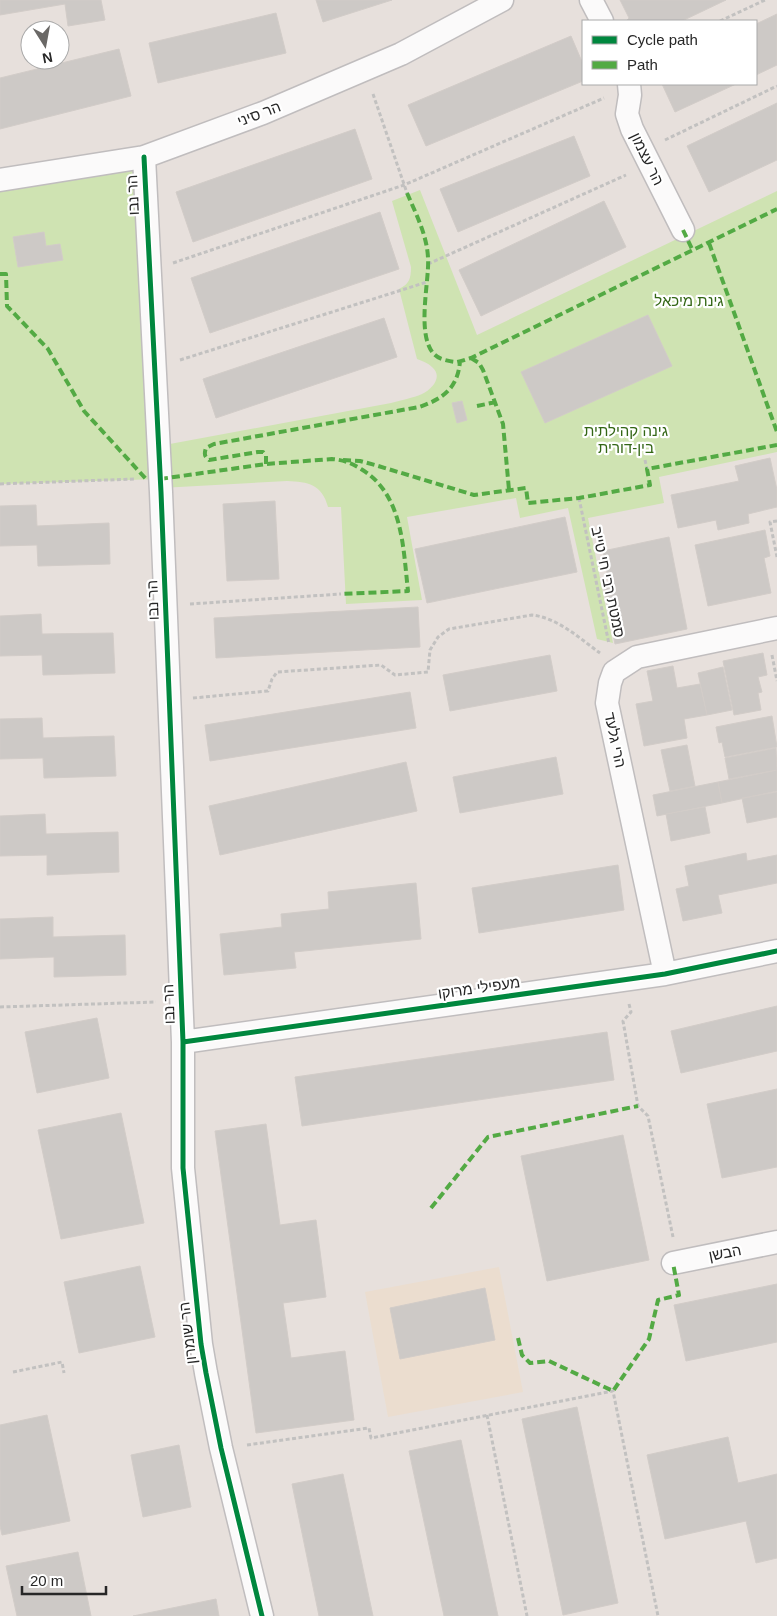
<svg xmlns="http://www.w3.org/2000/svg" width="777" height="1616" viewBox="0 0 777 1616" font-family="Helvetica,Heebo,sans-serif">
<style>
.education{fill:#ebddcf}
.green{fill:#cfe3b2}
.building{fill:#cdc9c6;stroke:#d2ccc8}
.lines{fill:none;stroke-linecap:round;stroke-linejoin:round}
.minor-casing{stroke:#c0bdbe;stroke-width:25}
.path{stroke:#c2c1c0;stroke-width:3;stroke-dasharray:4 2.5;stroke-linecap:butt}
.minor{stroke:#fbfafa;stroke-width:22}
.quiet{stroke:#53aa44;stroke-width:4;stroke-dasharray:8 4;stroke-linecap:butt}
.cycleway-casing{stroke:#fff;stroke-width:8}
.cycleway{stroke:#00873e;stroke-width:5}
.labels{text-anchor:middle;stroke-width:4.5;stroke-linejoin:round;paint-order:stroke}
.street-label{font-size:15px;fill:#272727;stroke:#fff}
.park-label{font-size:15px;fill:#336615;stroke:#fff}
</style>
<rect width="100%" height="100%" fill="#e7e0dc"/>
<path class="education" d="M499,1267L523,1392L388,1417L365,1292Z"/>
<path class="green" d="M144,157L159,446L391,403C401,400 413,398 422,394C433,389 443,376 432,367C428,363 422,361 417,359L399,289C409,284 411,279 411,267L392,201L420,190L477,335L777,191V452L659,477L664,503L588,518L613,643L597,639L568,508L520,518L516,498L407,517L422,600L346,604L341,507H328C322,484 308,482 287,481L161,488L160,479L0,484V180Z"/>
<path class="building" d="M0,0H101L105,20L68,26L65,4L0,15Z
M316,0H392L323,22Z
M620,0H726L682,21H626L629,18Z
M276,13L286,53L158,83L149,43Z
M777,14V65L756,75V24Z
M571,36L583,64V81L426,146L408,105Z
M119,49L131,96L0,129V78Z
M662,84H736L675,112Z
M777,103V160L709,192L687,146Z
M355,129L372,179L193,242L176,192Z
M574,136L590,176L458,232L440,189Z
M604,201L626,247L481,316L459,270Z
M380,212L399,269L210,333L191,278Z
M44,232L46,246L60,244L63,260L18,267L13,237Z
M648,315L672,366L545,423L521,372Z
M384,318L397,357L216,418L203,379Z
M462,401L467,420L457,423L452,403Z
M770,458L777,490V507L748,514L749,523L718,530L716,520L678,528L671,495L739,481L735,466Z
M275,501L279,579L227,581L223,504Z
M36,505L37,526L109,523L110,564L38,566L37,545L0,546V506Z
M565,517L577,572L427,603L415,549Z
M765,530L770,556L764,558L771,593L708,606L695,545Z
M669,537L687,629L615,644L603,583L609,582L603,551Z
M418,607L420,647L216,658L214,618Z
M41,614L42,634L113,633L115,673L43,675L42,655L0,656V616Z
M763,653L767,675L758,677L762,692L758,693L761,710L734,715L723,661Z
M550,655L557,691L450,711L443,675Z
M673,666L677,688L700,684L707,715L684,719L687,738L644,746L636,704L653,701L647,671Z
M723,667L732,710L707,715L698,673Z
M410,692L416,728L210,761L205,725Z
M772,716L777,747L725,757L722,742L719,743L716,727Z
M42,718L43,738L114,736L116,776L44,778L43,758L0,759V719Z
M687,745L695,786L670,791L661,750Z
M776,748L777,770L729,779L725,758Z
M556,757L563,794L460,813L453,777Z
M406,762L417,811L220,855L209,806Z
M777,770V791L722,803L718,782Z
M718,782L722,803L657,816L653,795Z
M777,792V817L747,823L742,798Z
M705,807L710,833L671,841L666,814Z
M45,814L46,834L118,832L119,872L47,875V855L0,856V816Z
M746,853L747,861L777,855V883L718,895L722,913L683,921L676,889L689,886L685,866Z
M618,865L624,910L479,933L472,888Z
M416,883L421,939L294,952L296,968L224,975L220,934L282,927L281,914L329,909L328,892Z
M53,917V937L125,935L126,975L54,977V957L0,959V919Z
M777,1006V1051L681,1073L671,1031Z
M97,1018L109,1078L37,1093L25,1032Z
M607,1032L614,1080L302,1126L295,1077Z
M777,1089V1167L722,1178L707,1104Z
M121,1113L144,1223L61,1239L38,1130Z
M266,1124L280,1225L316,1220L326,1297L283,1303L291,1358L345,1351L354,1420L256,1433L215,1131Z
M623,1135L649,1260L547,1281L521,1156Z
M140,1266L155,1337L79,1353L64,1282Z
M777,1284V1342L686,1361L674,1305Z
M485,1288L495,1340L400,1359L390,1308Z
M577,1407L618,1603L563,1615L522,1419Z
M47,1415L70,1521L2,1535L0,1526V1425Z
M728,1437L738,1483L777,1474V1558L756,1563L746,1521L665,1539L647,1455Z
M461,1440L498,1616H444L409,1451Z
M179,1445L191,1507L143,1517L131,1455Z
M343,1474L373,1616H319L292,1484Z
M78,1552L91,1616H17L6,1566Z
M216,1599L219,1616H133Z"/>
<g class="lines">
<g class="minor-casing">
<path id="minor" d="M591,0L602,21
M629,84L630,95L627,114L632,129L683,230
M144,157L161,492L183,1042V1168L201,1344L206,1373L221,1448L262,1616
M0,180L144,157L263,113L401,54L502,0
M665,974L607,703L610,683L614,672L637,657L777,628
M183,1042L665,974L777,951
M673,1263L777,1242"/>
</g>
<path class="path" d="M720,21L765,0
M373,94L407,193
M665,140L777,86
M173,263L404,185L604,98
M428,264L626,175
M180,360L427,282
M645,460L647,469
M0,484L134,479
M579,498L609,644
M777,521L770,522L777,557
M190,604L341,594
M772,655L777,681
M193,698L268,691L272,679L277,672L381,665L395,675L428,672L430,650L438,637L449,629L532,615C558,618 579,638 600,653
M629,1004L631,1012L623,1021L638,1106L648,1116L673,1237
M0,1007L156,1002
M13,1372L62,1362L64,1373
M487,1415L527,1616
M247,1445L369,1428L371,1438L613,1391L658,1616"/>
<use href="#minor" class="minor"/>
<path class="quiet" d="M407,193C416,214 427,235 428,258C430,283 411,353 445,360C449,361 453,362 457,362C462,361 467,359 471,358L777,209
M683,230L693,251
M709,243L777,432
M0,274H6L7,306L48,349L84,411L146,479
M471,358L479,363L483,370L503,424L509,490
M477,406L496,402
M343,460L360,461L375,465L474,495L526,488L528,503L579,498L650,485L647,469L777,445
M266,464V456L263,452H258L209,460C204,456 204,454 206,448L214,444L419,407C443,399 458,388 460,361
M160,479L266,464L332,459C344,460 351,463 361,469C403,494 403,547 408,591L341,594
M431,1208L488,1137L638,1106
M518,1338L522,1355L530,1363L549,1361L613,1391L649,1339L658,1300L679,1295L673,1263"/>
<g class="cycleway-casing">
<path id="cycleway" d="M144,157L161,492L183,1042V1168L201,1344L206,1373L221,1448L262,1616
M183,1042L665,974L777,951"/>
</g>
<use href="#cycleway" class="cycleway"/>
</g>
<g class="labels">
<g class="street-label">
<text transform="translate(259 114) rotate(-21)" y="5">הר סיני</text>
<text transform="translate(647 159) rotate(64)" y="5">הר עצמון</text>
<text transform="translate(133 195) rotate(-93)" y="5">הר נבו</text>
<text transform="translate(608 582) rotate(78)" y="5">סמטת רבי חי טייב</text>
<text transform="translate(153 600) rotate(-92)" y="5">הר נבו</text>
<text transform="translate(615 740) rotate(78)" y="5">הרי גלעד</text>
<text transform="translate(479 988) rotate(-8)" y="5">מעפילי מרוקו</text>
<text transform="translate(169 1004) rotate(-92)" y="5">הר נבו</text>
<text transform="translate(725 1253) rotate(-11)" y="5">הבשן</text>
<text transform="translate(188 1333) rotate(-97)" y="5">הר שומרון</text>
</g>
<g class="park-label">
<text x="689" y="306">גינת מיכאל</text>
<text x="626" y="436">גינה קהילתית<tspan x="626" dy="17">בין-דורית</tspan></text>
</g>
</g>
<rect x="582" y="20" width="175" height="65" fill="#ffffff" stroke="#a9a9a9"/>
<rect x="592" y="36" width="25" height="8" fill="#00873e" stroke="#a9a9a9"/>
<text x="627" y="45" font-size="15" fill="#272727">Cycle path</text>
<rect x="592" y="61" width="25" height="8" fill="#53aa44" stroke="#a9a9a9"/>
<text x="627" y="70" font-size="15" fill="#272727">Path</text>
<g transform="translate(45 45) rotate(169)"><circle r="24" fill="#ffffff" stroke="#a9a9a9"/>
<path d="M0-4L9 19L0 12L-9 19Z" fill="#6a6866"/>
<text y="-8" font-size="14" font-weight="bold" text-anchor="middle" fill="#272727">N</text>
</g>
<path d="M22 1586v8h84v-8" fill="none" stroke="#272727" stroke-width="2.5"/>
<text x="30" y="1586" font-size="15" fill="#272727" stroke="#ffffff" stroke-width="4" paint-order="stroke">20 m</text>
</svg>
